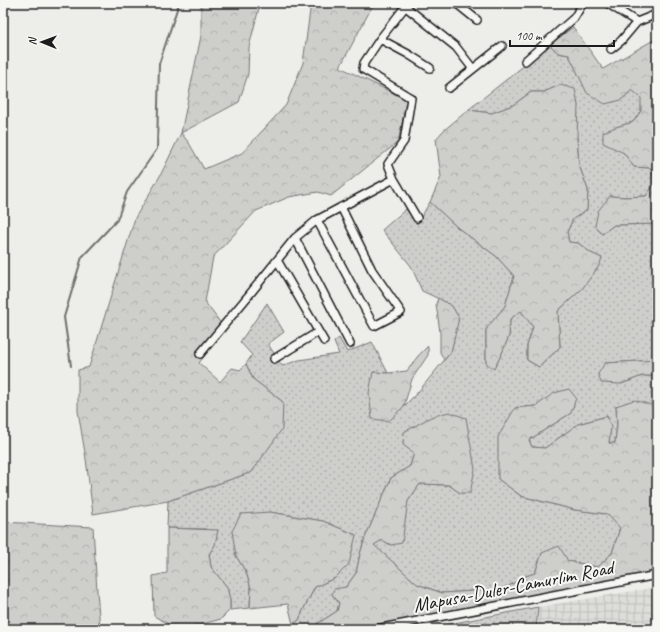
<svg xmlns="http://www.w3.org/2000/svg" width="660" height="632" viewBox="0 0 660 632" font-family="Caveat,sans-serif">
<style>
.industrial{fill:url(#industrial-grid)}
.grass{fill:url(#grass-dots);stroke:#757574}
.forest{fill:url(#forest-crowns);stroke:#757574}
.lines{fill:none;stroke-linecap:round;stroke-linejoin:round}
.stream{stroke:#6f6f6d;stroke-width:2}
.minor-casing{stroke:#1c1c1c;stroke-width:10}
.minor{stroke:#f6f6f2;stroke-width:7}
.labels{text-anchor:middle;stroke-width:4;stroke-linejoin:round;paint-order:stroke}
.street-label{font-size:20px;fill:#1c1c1c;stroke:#f6f6f2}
</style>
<defs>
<pattern id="industrial-grid" width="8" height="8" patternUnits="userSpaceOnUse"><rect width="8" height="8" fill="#ddddda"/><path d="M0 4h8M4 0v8" fill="none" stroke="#bdbdba"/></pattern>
<pattern id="grass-dots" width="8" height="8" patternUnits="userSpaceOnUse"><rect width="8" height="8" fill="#cececb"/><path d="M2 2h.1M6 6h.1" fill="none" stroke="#b0b0ae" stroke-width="1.8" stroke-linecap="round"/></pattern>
<pattern id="forest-crowns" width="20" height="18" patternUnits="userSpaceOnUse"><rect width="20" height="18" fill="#cececb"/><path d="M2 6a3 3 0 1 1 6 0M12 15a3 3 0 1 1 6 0" fill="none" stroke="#b0b0ae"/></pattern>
</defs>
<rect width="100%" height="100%" fill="#edede9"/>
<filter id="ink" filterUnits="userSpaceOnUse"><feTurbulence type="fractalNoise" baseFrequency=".025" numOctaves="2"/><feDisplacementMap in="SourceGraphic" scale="8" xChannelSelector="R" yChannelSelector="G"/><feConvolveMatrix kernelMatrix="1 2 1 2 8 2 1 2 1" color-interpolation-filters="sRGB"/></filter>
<g filter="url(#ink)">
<path class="industrial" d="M657,587V629H536L538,607Z"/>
<path class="grass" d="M550,45L558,53L569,55L587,92L621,100L632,90L642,98L641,111L633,122L616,127L624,153L634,167L651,168L655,183L646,196L625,197L610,196L602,234L614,225L657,224V360L605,363L621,384L642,376H657V410L654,406H616L617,423L615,443H609L611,427L607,416L578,424L545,448L532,447L529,440L571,413L555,393L536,406L515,408L498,479L521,496L575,510L608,514L620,528L612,553L598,567L568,561L542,553L535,573L526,576L507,587L489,590L442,593L417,584L373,545L382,540L391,545L408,501L420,484L449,485L460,493L414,453L410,466L391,478L365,538L360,554L356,573L346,587L332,594L339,603L337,611L314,626L311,629H294L293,624L299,620L304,608L315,587L335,578L356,535L323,521L270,512L236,556L246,572L251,588L250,608L230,610V600L227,587L211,567L209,554L215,545L206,529L167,528L168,501L252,472L283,402L253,379L246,364L252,355L240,342L267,303L284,332L268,344L282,366L299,360L339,354L334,342L339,338L347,352L372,342L388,373L374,372L389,421L418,392L451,352L458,318L452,306L437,298L422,291L411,266L382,230L406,209L417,224L430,202L458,228L496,256L514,276L505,306L486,330V363L494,368L502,353L509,336L510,319L521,310L533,327L527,346V360L539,367L560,347L558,311L582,289L602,258L591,253L578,243H569L567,232L573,219L587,209L588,190L579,165L577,138L560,85L544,92H531L513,105L492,113L468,110Z
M538,607L536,629H433V627Z"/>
<path class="forest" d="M201,3H261L260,4L249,47L248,74L239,102L181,133L189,143L204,169L242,153L286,105L303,63L311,3H374L340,67L407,100L398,142L331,196L318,192L289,197L256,211L213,257L205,302L225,329L199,363L220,382L232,368L240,370L246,364L253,379L283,402L282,429L252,472L168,501L93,514L86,459L78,411V370L89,367L135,218L160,176L181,133L201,36Z
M573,27L603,69L657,38V224L614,225L602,234L595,226L598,211L610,196L625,197L646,196L655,183L651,168L634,167L624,153L603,143V132L616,127L633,122L641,111V98L632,90L621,100L605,104L587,93L569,55L558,53L550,45Z
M560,85L575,89L578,105L577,138L579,165L588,190L587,210L573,219L567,232L569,242L578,243L591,253L602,258L599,266L582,289L558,311L560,347L539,367L527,360V346L533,327L521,311L510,319L509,336L502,353L494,369L486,363V329L505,306L514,276L496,256L458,228L430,202L441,177L436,139L443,131L468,110L492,113L513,105L531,92H544Z
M438,298L452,306L459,318L451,352L444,360L440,352V332L436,304Z
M428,346V355L412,379L404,406L389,421L372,419L369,393L373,372L388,373L407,371L418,356Z
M657,360V376H642L621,384L601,383L598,374L605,363Z
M569,389L576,398L571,413L529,440L532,447L545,448L578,424L607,416L611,427L609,443H615L617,423L616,406L634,400L655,406L657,410V572L354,629H311L314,626L337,611L339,603L332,594L334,589L346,587L356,573L360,554L365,538L391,478L410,466L414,453L403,445L404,432L431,417L449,412L466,418L475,469L470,493H460L449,485L420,484L408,501L402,543L391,545L382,540L374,545L417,584L442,593L489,590L507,587L526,576L535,573L542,553L559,546L568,561L598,567L612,553L620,528L607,514L575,510L521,496L498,479V437L515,408L536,406L554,393Z
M270,512L323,521L356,535L349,564L335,578L315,587L304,608L299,620L293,624L288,604L250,608L251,588L246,572L236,556L232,531L241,514Z
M3,522L93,527L97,591L100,629H3Z
M167,528L218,530L215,545L209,554L211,567L227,587L230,600V610L221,619L195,626L189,629H174V627L154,616L153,576L167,573Z"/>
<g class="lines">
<path class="stream" d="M71,366L64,317L82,257L117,220L127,192L157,149L159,64L179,3"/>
<g class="minor-casing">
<path id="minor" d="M401,3L456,47L473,69
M408,3L380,39L364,63L363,69L411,98L404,141L388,164L394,179L417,218
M456,3L477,20
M607,3L637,22
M380,39L408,54L430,68
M611,49L621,41L637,22L657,14
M525,61L574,18L583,3
M449,88L502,46
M317,220L374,326L401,312L372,270L341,207
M295,238L350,344
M277,260L324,341
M200,354L249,295L295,238L317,220L394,179
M274,359L318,332
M376,629L657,575"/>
</g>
<use href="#minor" class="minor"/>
</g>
</g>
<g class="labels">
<g class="street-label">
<text transform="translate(513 586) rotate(-11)" y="7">Mapusa-Duler-Camurlim Road</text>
</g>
</g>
<rect width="660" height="632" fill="none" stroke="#f6f6f2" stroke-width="16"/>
<rect x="8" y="8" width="644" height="616" fill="none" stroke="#1c1c1c" stroke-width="1.5" filter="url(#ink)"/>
<g transform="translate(42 42) rotate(271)" stroke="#f6f6f2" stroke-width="3" paint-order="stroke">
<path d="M0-3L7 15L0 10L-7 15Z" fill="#1c1c1c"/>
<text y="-6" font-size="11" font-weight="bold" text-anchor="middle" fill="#1c1c1c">N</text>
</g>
<path d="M510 40v6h104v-6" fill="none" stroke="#1c1c1c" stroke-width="2"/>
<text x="516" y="40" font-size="12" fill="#1c1c1c" stroke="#f6f6f2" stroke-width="3" paint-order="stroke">100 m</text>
</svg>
